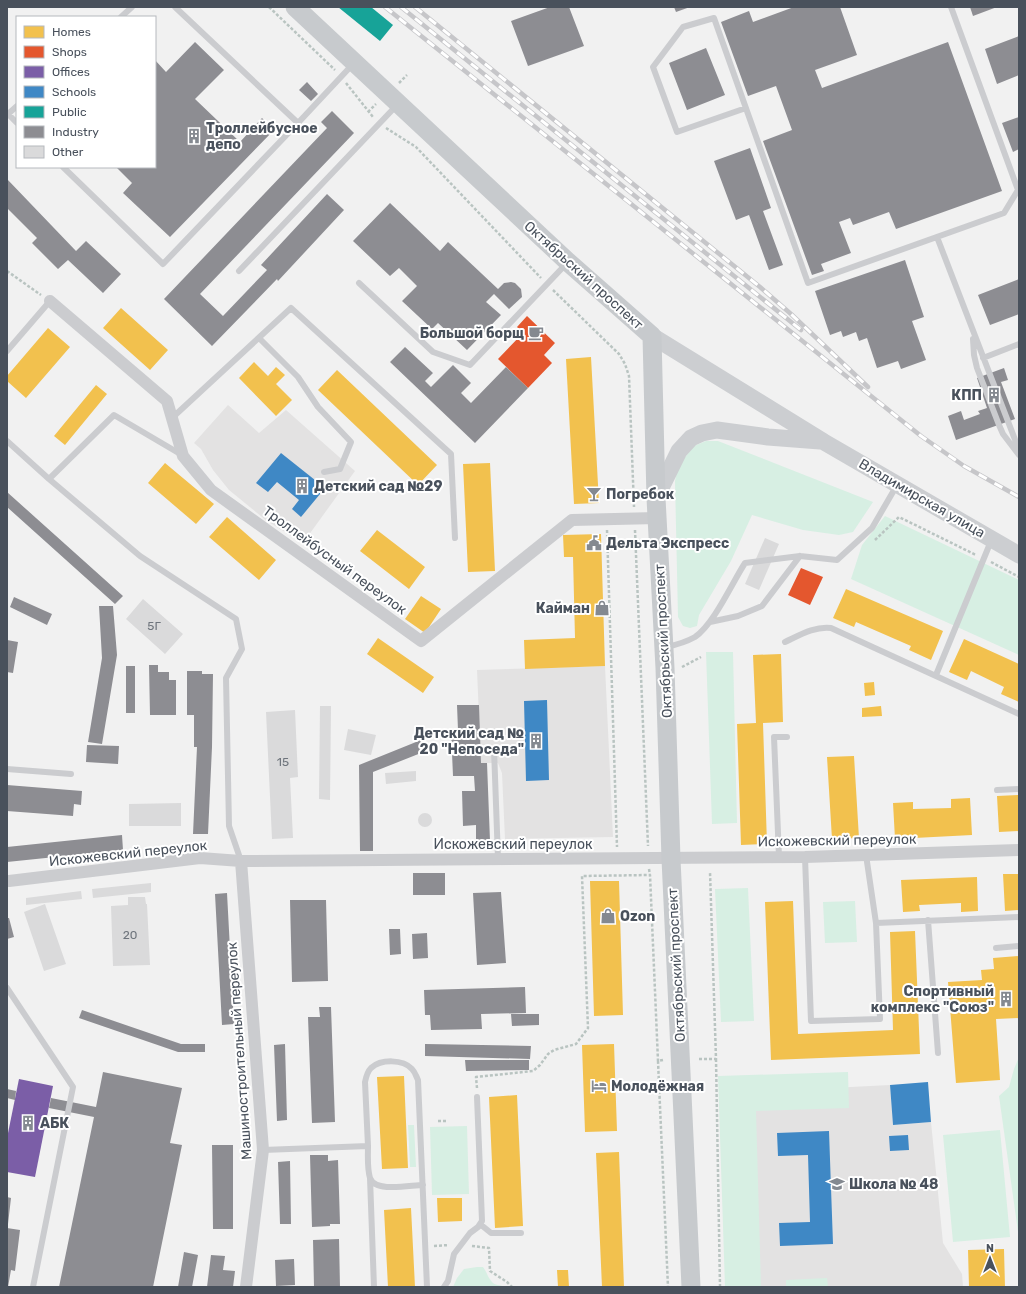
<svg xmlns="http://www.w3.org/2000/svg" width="1026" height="1294" viewBox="0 0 1026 1294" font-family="Rubik,sans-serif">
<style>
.education{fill:#e3e2e2}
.green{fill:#d7efe3}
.homes{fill:#f2c14e}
.shops{fill:#e4572e}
.offices{fill:#7b5ea7}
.schools{fill:#3f88c5}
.public{fill:#17a398}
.industry{fill:#8d8d92}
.building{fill:#dadadb}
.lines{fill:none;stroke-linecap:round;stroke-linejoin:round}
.path{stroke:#b9c4c1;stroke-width:2.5;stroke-dasharray:3 2;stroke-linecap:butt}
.lane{stroke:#cbcccf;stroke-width:6}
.street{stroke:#cbcccf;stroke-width:12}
.secondary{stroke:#ccced1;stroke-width:17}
.primary{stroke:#c7cacd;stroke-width:19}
.rail-casing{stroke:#c6c6c9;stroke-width:4.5}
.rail{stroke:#fff;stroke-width:3;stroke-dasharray:9;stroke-linecap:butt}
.labels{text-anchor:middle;stroke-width:4;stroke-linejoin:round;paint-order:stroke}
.number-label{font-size:12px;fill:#6e747c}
.poi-label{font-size:14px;font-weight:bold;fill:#49515c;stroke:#fff;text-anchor:start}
.street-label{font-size:14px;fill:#49515c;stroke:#fff}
</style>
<rect width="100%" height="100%" fill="#f1f1f1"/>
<path class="education" d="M228,405L259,433L286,410L355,471L303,543L267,521L229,490L213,470L201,449L194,443Z
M605,666L613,837L505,839L502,773L498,763H481L477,670Z
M890,1085L893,1125L931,1122L943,1243L962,1274L963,1287H742L734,1093Z"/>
<path class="green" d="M706,441H718L873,502L853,532L839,535L803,530L752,515L731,561L699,615L697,626L690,628L683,626L678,617L675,481L678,466L694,446Z
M885,516L1019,580V655L851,579L862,545Z
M706,652H733L737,823L712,824Z
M748,888L754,1021L721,1022L715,889Z
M855,901L857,942L825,943L823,902Z
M1019,1057V1239L999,1096L1009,1087L1014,1069Z
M848,1072L849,1108L756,1111L761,1287H725L718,1076Z
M408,1125H414L416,1167H410Z
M467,1126L469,1194L432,1195L430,1127Z
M1000,1130L1010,1237L953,1242L943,1135Z
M477,1267H483C487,1272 488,1278 492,1282C495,1286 500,1284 504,1287H453L457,1278L464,1269Z
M827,1278L828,1287H786V1280Z"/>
<path class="homes" d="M121,308L168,350L150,370L103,328Z
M48,328L70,347L26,398L7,381V376Z
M591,357L599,503L574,504L566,359Z
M254,362L268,376L276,367L285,375L276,384L292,400L276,416L239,378Z
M337,370L437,465L418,485L318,390Z
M96,385L107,394L65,445L54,436Z
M165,463L214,504L196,524L148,483Z
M490,463L495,571L468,572L463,464Z
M227,517L276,560L259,580L209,537Z
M377,530L425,567L409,589L360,551Z
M601,534L605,666L525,669L524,640L575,638L573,557H564L563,535Z
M846,589L943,631L931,660L909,650L911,646L856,622L854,627L833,618Z
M421,596L441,609L425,633L405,619Z
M378,638L434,677L423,693L367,654Z
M964,639L1019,664V702L1001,694L1004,687L971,671L967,680L949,672Z
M781,654L783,722L763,723L767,844L741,845L737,724L756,723L753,655Z
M874,682L875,695L865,696L864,683Z
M881,706L882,716L862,717V708Z
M854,756L859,838L832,839L827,757Z
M1018,795L1019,831L999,832L997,796Z
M970,798L972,835L895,839L893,803L913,802V809L951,808V799Z
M1003,874H1019V910L1005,911Z
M977,877L978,911L961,912V903L919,905L920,911L903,912L901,880Z
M590,881H619L623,1015L594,1016Z
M793,901L798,1034L893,1030L890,932L915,931L920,1054L771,1060L765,902Z
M1019,956V1018L996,1019L1000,1080L956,1083L948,982L982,980L981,970L994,969L993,958Z
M614,1044L617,1131L585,1132L582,1045Z
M404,1076L408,1168L382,1169L377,1077Z
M517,1095L523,1226L495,1228L489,1097Z
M619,1152L624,1287H602L596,1153Z
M437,1198H462V1221L438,1222Z
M411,1208L415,1287H388L384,1210Z
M1004,1249L1005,1287H969L968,1250Z
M557,1270H568L569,1287H558Z"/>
<path class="shops" d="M527,316L555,343L544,355L552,363L528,388L498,359L523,333L517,327Z
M801,568L823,577L810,605L788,595Z"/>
<path class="offices" d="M19,1079L53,1086L35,1177L7,1172V1138Z"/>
<path class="schools" d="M281,453L325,488L301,517L292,509L299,500L277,482L268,492L256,483Z
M547,700L549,780L526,781L524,701Z
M928,1082L931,1122L893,1125L890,1085Z
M829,1131L833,1244L780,1246L779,1223L810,1222L808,1155L778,1156L777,1133Z
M908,1135L909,1150L890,1151L889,1136Z"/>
<path class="public" d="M338,7H371L393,25L380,41Z"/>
<path class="industry" d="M550,7H569L584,46L528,66L511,21Z
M674,7H690L676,12Z
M794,7H840L857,55L815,70L822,88L948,42L1002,191L896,229L889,212L853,225L850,218L839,222L851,253L821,264L824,271L812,275L763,141L792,130L776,86L748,96L721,22L749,11L753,22Z
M970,7H997L973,16Z
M1019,36V75L997,84L985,49Z
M195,42L224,70L195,99L240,142L262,118L274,130L170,237L123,193L132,183L116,167H155V60L166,72Z
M706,48L725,95L687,110L669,63Z
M307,82L318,94L311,101L299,90Z
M332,111L354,133L200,294L223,316L267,270L261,265L327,194L344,210L278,281L277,279L212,346L164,299L327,128L321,122Z
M1019,117V149L1013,152L1002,123Z
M750,148L771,208L763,211L783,265L769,270L749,215L736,220L714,161Z
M7,179L76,251L86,241L121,274L103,293L68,260L58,269L32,243L37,238L7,208Z
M390,203L440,251L448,242L498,289L504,283L511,282L515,283L521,289L522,297L509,309L494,294L486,302L501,315L467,350L438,323L432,329L402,301L417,286L399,268L390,276L353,241Z
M905,260L924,317L912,321L926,360L901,369L898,361L877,368L867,338L859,341L856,332L843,337L841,331L830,335L815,291Z
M1019,279V314L990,325L978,295Z
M405,347L433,373L425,381L431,387L453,365L471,383L461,393L471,403L506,367L528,388L475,443L390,362Z
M1004,368L1008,380L1001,382L1015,419L956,440L948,416L961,411L964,420L980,414L978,411L987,408L977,378Z
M7,492L123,596L115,604L7,507Z
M14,597L52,614L47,625L10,607Z
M99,606H113L117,655L102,744L88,742L102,658Z
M7,640L18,642L13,673L7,672Z
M149,665H158V672H169V680H176V715H150Z
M126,666H135V713H126Z
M187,671H202V674H213L212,747L208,834H193L197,747H194V715H187Z
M457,705H479L481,763H487L490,841H476V825L463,826L462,791H475L474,776H453L451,730H458Z
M421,740L426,751L373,772V851H360L359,765Z
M87,745L119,746L118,764L86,762Z
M7,785L82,791L81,805L74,804L73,816L7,811Z
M122,835L123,850L7,862V847Z
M413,873H445V895H413Z
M501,892L506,963L477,965L473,893Z
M227,893L234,1024L222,1025L215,894Z
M290,900H326L328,981L292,982Z
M7,918H9L14,937L7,939Z
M389,929H400L401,954L390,955Z
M427,933L428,958L413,959L412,934Z
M525,987L526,1013L481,1014L482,1029L431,1030L430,1015H425L424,990Z
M319,1007H331L335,1122L312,1123L308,1017H320Z
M82,1010L181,1044H205V1052H178L79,1018Z
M511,1014H539V1025L512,1026Z
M285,1044L287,1120L277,1121L274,1045Z
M425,1044L531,1046L530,1059L425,1056Z
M465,1060H529V1070L466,1071Z
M103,1072L182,1088L170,1143L182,1145L153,1287H59L94,1117L49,1108L51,1098L96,1107Z
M7,1089L16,1091L15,1100L7,1098Z
M212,1145H233V1229H213Z
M310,1155H328V1161L338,1160L340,1224H330V1226L312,1227Z
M290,1161L291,1224H280L278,1162Z
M7,1197L11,1198L8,1224L7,1223Z
M7,1228L20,1230L15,1271L11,1270L8,1287H7Z
M339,1239L340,1287H314L313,1240Z
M184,1252L198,1255L192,1287H178Z
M211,1255L225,1256L223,1270L235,1271L233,1287H207Z
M294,1259L295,1285L276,1286L275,1260Z"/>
<path class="building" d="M765,538L779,544L759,590L745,584Z
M143,599L183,634L165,654L126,619Z
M320,706H331L330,800L319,799Z
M295,710L298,777L290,778L293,838L272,839L266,712Z
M348,729L376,735L371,755L344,750Z
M416,771V781L386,784L385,773Z
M181,803V826H129V804Z
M418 820a7 7 0 1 1 14 0a7 7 0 1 1-14 0Z
M151,883V892L93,898L92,889Z
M81,891L82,899L26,905V898Z
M128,897H145L146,904H147L150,965L113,966L111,906L128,905Z
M45,904L66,964L44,971L24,912Z"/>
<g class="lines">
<path class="path" d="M269,7L335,70
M346,83L373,117
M399,83L407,75
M368,112L376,104
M386,128L416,147L541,278
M7,271L41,295
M553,290L619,354L625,364L629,376L634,507
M607,530L617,847
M635,530L648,846
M875,540L899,517L976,555
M991,562L1019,577
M682,667L701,657
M649,869L650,875
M699,1059H716L710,872
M716,1059L720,1287
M663,1060L658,1061L668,1287
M477,1088L476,1077L533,1071L540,1065L548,1054L554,1050L576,1044L588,1028L582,876L650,875L658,1061
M438,1121H448
M434,1246L449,1245
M472,1246L489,1248L490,1271L507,1282L512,1287"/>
<path class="lane" d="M175,7L298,123
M121,17L132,7
M17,106L8,114L17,123
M746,108L677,132L653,67L683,27L714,18L808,283L1004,213L1018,190L951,7
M63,167L163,264L298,123L353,64
M937,237L1019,450
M239,271L397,105
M359,283L433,352L470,365L567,263
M259,338L298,377L318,407L351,442L340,469L324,472
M973,339L974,355L977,368L999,425L1003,434L1019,455
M7,351L50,301
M983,358L1019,344
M172,418L291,308L451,454L455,538
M7,441L49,479L140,556L236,619L242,649L226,678L229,826L241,861
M49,479L114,415L182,455
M710,622L738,616L762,606L800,556
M785,642C800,635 815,626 831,628L1019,714
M666,647C676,645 686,642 695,637C714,624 732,583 745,563L800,556L837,560L872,528L897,485
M936,675L991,541
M494,749L498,859
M7,769L71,774
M997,790L1019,789
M779,857L774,737H787
M805,857L811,1021L880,1019L876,923L866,855
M928,920L938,1053
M876,923L1019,917
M996,948L1019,946
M7,988L73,1087L33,1287
M368,1146L365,1082C366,1077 367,1072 371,1068C381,1059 403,1059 412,1069C415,1072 416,1076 418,1080L427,1287
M263,1150L368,1146C368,1156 367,1168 370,1178C375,1193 411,1185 423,1185
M370,1178L374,1287
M480,1224L491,1233H521
M444,1287L448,1281L454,1254L470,1233L478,1227L482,1221L477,1097"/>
<path class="street" d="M50,301L167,401L183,456L211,490L421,641L572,520L657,518
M241,861L263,1150L246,1287
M9,881L200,858L241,861L805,857L1019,850"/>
<path class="secondary" d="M652,336L824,442L1019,555
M656,498L679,451L691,438L702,433L717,430L768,437L820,441"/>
<path class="primary" d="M295,7L568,262L652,336L656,498L665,668L671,859L691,1287"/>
<g class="rail-casing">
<path id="rail" d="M385,7L921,436L964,466L1019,497
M401,7L801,330
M415,7L760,287L791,314L868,387"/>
</g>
<use href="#rail" class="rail"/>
</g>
<defs>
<g id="building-bare" transform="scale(1.2)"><path d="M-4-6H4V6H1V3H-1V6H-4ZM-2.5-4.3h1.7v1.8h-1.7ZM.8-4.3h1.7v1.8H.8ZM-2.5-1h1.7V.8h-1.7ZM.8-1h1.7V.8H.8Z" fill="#848990" stroke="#fff" stroke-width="2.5" paint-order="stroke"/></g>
<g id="cafe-bare" transform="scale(1.2)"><path d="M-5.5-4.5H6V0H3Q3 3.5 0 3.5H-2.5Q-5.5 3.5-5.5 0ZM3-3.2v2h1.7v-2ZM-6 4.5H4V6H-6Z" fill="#848990" stroke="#fff" stroke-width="2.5" paint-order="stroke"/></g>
<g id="bar-bare" transform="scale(1.2)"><path d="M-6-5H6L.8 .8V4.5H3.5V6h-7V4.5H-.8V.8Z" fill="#848990" stroke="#fff" stroke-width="2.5" paint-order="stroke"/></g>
<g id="civic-bare" transform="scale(1.2)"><path d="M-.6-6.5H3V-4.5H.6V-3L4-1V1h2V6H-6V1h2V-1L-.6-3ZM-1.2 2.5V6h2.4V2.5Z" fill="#848990" stroke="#fff" stroke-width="2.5" paint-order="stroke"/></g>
<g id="shop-bare" transform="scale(1.2)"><path d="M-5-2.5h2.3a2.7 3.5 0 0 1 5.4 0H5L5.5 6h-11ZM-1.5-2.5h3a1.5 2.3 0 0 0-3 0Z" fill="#848990" stroke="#fff" stroke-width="2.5" paint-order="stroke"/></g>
<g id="hotel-bare" transform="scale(1.2)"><path d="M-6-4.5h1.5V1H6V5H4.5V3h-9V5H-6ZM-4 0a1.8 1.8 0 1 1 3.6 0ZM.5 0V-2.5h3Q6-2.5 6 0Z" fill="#848990" stroke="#fff" stroke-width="2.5" paint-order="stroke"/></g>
<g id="school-bare" transform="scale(1.2)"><path d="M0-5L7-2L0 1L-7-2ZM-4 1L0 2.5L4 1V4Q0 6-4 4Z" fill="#848990" stroke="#fff" stroke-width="2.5" paint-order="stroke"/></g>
</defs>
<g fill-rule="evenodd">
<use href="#building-bare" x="194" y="136"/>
<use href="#cafe-bare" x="536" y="333"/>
<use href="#building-bare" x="994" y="395"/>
<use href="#building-bare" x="302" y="486"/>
<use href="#bar-bare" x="594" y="494"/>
<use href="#civic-bare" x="594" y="543"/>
<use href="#shop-bare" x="602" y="608"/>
<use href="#building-bare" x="536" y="741"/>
<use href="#shop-bare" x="608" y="916"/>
<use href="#building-bare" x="1006" y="999"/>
<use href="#hotel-bare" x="599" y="1086"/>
<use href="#building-bare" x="28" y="1123"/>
<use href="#school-bare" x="837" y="1184"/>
</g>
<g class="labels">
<g class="number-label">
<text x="154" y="630">5Г</text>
<text x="283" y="766">15</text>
<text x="130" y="939">20</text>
</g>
<g class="poi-label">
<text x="206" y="133">Троллейбусное<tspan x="206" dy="16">депо</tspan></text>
<text x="524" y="338" text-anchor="end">Большой борщ</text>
<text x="982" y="400" text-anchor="end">КПП</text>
<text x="314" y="491">Детский сад №29</text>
<text x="606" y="499">Погребок</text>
<text x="606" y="548">Дельта Экспресс</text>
<text x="590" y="613" text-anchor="end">Кайман</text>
<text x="524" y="738" text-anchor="end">Детский сад №<tspan x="524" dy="16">20 "Непоседа"</tspan></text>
<text x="620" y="921">Ozon</text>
<text x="994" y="996" text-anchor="end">Спортивный<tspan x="994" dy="16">комплекс "Союз"</tspan></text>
<text x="611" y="1091">Молодёжная</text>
<text x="40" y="1128">АБК</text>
<text x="849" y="1189">Школа № 48</text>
</g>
<g class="street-label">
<text transform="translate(584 275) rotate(42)" y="5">Октябрьский проспект</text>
<text transform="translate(922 498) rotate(30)" y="5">Владимирская улица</text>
<text transform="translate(335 560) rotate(36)" y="5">Троллейбусный переулок</text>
<text transform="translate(663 641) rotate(-93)" y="5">Октябрьский проспект</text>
<text transform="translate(837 840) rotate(-1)" y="5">Искожевский переулок</text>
<text x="513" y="849">Искожевский переулок</text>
<text transform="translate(128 853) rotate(-6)" y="5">Искожевский переулок</text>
<text transform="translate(676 965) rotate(-93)" y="5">Октябрьский проспект</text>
<text transform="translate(239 1051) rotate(-94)" y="5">Машиностроительный переулок</text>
</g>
</g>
<rect width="1026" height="1294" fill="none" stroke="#49515c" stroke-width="16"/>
<rect x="16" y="16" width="140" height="152" fill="#ffffff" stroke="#b6b9be"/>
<rect x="24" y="26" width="20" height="12" fill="#f2c14e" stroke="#b6b9be"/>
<text x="52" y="36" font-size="12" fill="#49515c">Homes</text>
<rect x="24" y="46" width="20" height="12" fill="#e4572e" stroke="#b6b9be"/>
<text x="52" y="56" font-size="12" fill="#49515c">Shops</text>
<rect x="24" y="66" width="20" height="12" fill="#7b5ea7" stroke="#b6b9be"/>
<text x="52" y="76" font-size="12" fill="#49515c">Offices</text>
<rect x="24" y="86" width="20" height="12" fill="#3f88c5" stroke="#b6b9be"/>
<text x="52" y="96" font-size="12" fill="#49515c">Schools</text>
<rect x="24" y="106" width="20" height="12" fill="#17a398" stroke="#b6b9be"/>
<text x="52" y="116" font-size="12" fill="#49515c">Public</text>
<rect x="24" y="126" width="20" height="12" fill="#8d8d92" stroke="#b6b9be"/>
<text x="52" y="136" font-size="12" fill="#49515c">Industry</text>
<rect x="24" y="146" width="20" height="12" fill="#dadadb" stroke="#b6b9be"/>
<text x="52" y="156" font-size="12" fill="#49515c">Other</text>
<g transform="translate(990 1258)" stroke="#ffffff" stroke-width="3" paint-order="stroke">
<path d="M0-3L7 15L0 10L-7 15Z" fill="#49515c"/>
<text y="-6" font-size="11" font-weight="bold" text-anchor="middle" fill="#49515c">N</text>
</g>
</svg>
